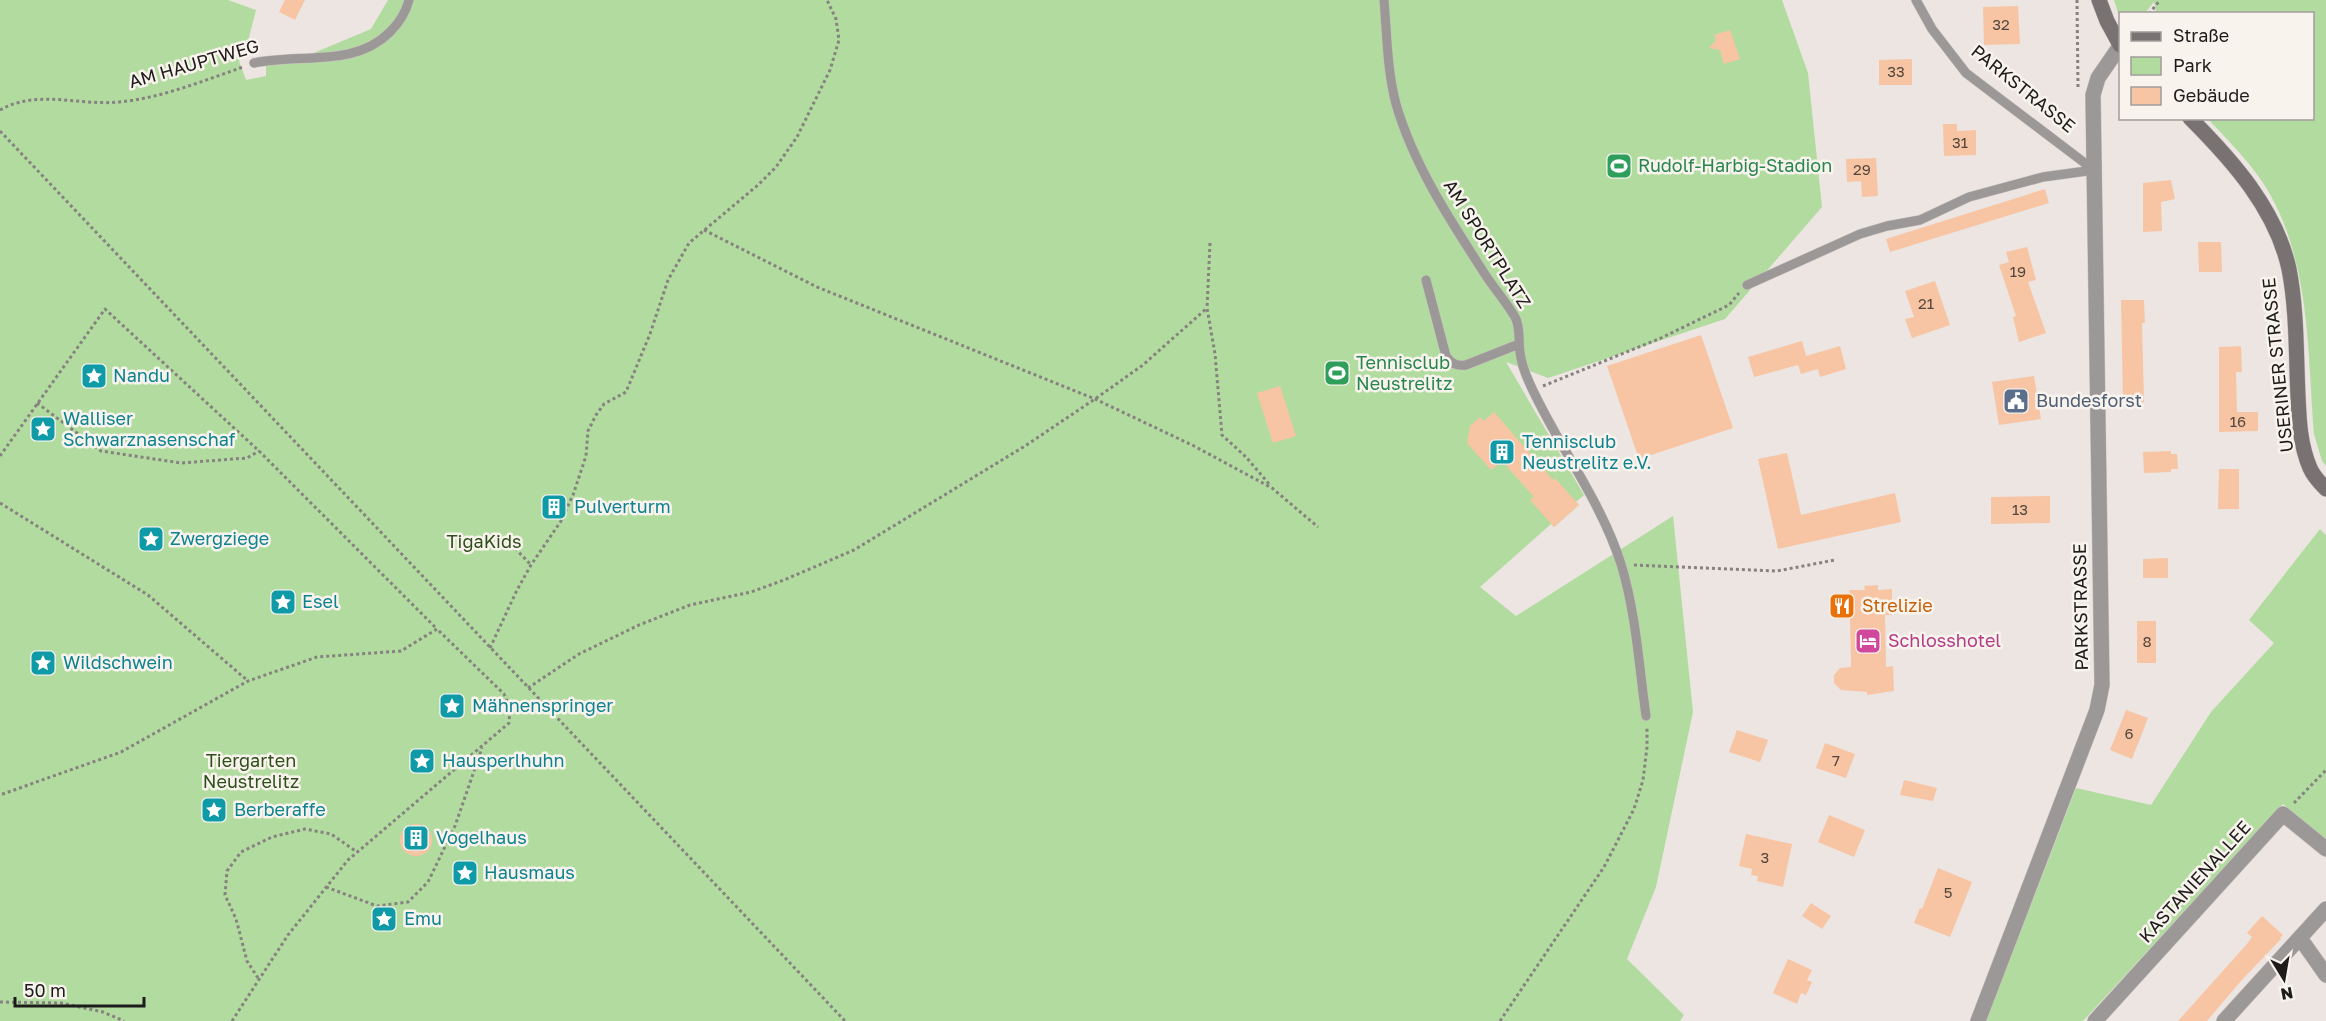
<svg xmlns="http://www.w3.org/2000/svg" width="2326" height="1021" viewBox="0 0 2326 1021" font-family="'Golos Text',sans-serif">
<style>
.green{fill:#b2db9f}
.building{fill:#f7c5a4}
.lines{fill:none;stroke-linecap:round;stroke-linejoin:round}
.lane-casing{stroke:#c7c1bd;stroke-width:10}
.street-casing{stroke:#c7c1bd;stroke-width:16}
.secondary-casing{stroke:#c7c1bd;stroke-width:16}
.path{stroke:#86827f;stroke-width:3;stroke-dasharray:3 3;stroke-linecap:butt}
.lane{stroke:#9c9898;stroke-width:9}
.street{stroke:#9c9898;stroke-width:15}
.secondary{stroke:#787372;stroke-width:15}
.labels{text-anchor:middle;stroke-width:5;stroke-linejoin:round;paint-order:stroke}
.number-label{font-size:15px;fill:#54463d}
.street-label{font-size:18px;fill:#1e1c1b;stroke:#f9f3ee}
.leisure-label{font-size:18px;fill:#27864d;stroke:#f9f3ee;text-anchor:start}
.culture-label{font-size:18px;fill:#0d838f;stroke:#f9f3ee;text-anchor:start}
.service-label{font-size:18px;fill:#4e5e75;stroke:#f9f3ee;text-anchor:start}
.park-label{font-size:18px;fill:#2d4f19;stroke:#f9f3ee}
.food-label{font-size:18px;fill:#c56008;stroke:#f9f3ee;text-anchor:start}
.hotel-label{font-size:18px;fill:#b23c85;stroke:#f9f3ee;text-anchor:start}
</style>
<rect width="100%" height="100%" fill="#ece5e1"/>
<path class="green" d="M0,0H228L256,10L245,53L239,61L246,80L266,76V63L304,57L371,29L388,0H1782L1808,73L1822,207L1725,319L1548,378L1506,362L1584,495L1576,502L1579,505L1554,527L1551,524L1480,587L1516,616L1673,516L1693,712L1656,887L1627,959L1684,1015L1680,1021H0Z
M2114,0H2326V466L2322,461L2314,434C2307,348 2311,251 2259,177C2244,156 2225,137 2208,119L2312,118V14L2153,13L2156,10L2154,2L2145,13L2120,14V19Z
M2320,529L2326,535V839L2283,804L2083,1021H1986L2076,788L2151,805L2211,712L2274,643L2249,620Z"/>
<path class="building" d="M285,0H305L295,20L279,12Z
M2018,6L2020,44L1984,45L1983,7Z
M1730,30L1740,59L1724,64L1720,50L1709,48L1716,40L1714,35Z
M1912,59V85H1879V60Z
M1943,124H1957V131L1976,130V155L1944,156Z
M1876,158L1878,196L1862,197L1861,181L1847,182L1846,159Z
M2171,180L2175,199L2161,202L2162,231L2143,232V183Z
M2045,189L2049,203L1890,252L1886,239Z
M2198,242H2221L2222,272H2199Z
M2027,247L2036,280L2028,282L2046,333L2019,342L2013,317L2016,316L1999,265L2009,262L2006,252Z
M1935,281L1950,325L1912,338L1905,319L1914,317L1905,291Z
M2121,300H2144L2145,323H2142L2144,402H2123Z
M1701,335L1733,428L1639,459L1607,366Z
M1802,341L1806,356L1840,346L1846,369L1820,377L1818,369L1801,374L1798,365L1754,377L1748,357Z
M2241,346L2242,372H2236L2237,412H2258V431L2219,432V347Z
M2034,376L2041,419L1999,425L1992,382Z
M1280,386L1296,436L1273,443L1257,393Z
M1494,412L1553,480L1555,478L1579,505L1554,527L1530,500L1534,497L1502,461L1491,470L1467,443L1470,426L1480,417L1484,421Z
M2171,451V454H2177L2178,469H2171V472L2144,473L2143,452Z
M1787,453L1801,515L1895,493L1901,522L1778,549L1758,459Z
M2219,469H2239V509H2218Z
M2050,496V523L1991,524V497Z
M2168,558V578H2143V559Z
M1878,585V590L1892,589V615H1885L1886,667L1893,666L1894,691L1867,695V692L1841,690L1834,683V675L1840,668L1851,667L1850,616H1839L1832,610V601L1839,594L1850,593L1849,590H1865L1864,586Z
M2137,621H2156V663H2137Z
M2126,710L2148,718L2132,759L2110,750Z
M1737,730L1768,740L1760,762L1729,752Z
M1825,743L1855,754L1846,778L1816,768Z
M1904,780L1937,788L1933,801L1900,795Z
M1829,815L1865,830L1854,857L1818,842Z
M400 840a16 16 0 1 1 32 0a16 16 0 1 1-32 0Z
M1746,834L1792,844L1783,887L1757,881L1758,876L1751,875L1752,869L1739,866Z
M1938,868L1972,882L1950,937L1914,923L1920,908L1922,909Z
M1811,903L1831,916L1822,929L1802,916Z
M2262,916L2283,935L2280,938L2281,939L2240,982L2207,1021H2178L2247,944L2252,937L2247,933Z
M1788,959L1812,970L1807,980L1812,982L1806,995L1801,993L1797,1004L1773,993Z"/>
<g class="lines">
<g class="lane-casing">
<path id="lane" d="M1384,0C1387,34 1387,70 1396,104C1413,163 1448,217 1481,268C1491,285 1505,300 1515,317C1521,328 1518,340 1520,352C1521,362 1525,373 1529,382C1557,445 1600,498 1621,564C1636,613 1639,666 1646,716
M1916,0L1932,29L1966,73L2094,170
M254,63C300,53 354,68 390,32C399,23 406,12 409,0
M1426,280L1446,356C1452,364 1456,366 1466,365L1519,344
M1747,285L1860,234L1887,226L1920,220L1969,197L2043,177L2094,170"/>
</g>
<g class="street-casing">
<path id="street" d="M2300,938L2326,975
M1978,1021L2097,710L2102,685L2093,95L2098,78L2120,46
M2095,1021L2283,814L2326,849
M2224,1021L2326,909"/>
</g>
<g class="secondary-casing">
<path id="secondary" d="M2099,0L2107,21L2120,45
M2190,118C2232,160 2276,209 2289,269C2297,310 2296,354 2298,396C2299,420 2300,445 2310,468C2313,475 2320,483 2326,489"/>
</g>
<path class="path" d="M2077,0L2078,88
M2149,14L2160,0
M0,110C37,89 79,106 119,102C162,98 202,81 243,67
M0,131L845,1021
M704,230L817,287L1095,399L1194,446L1272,488L1318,527
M1210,243L1207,308L1215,354L1222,435L1246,457L1269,484
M1543,386L1661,338L1729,305L1739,293
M37,403L101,451L181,463L247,458L259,451
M0,456L105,309L259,451L437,629L401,651L317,657L248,681L121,752L0,795
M0,503L148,595L248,681
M511,544L531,565
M1634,565L1777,571L1835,560
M490,648L517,590L531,565L561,521L573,495L586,456L588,431L596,415L604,404L626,392L650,334L668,280L689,243L758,185L776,167L797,137L830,70L839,40L836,19L827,0
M528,688L579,654L639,625L690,605L751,592L784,580L854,550L1025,446L1095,399L1143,365L1207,308
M2294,803L2326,770
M326,887L377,906L408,902L428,882L455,826L482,748
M258,978L247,961L236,919L225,895L227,871L241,852L272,837L305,829L331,834L357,852
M0,1002L61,1003L103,1012L124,1021
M232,1021L288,935L348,860L509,723L510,708L504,694L437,629
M1500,1021L1604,867L1634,809L1643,780L1647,747V727"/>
<use href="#lane" class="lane"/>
<use href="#street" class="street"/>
<use href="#secondary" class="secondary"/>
</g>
<defs>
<g id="stadium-square" transform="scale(1.35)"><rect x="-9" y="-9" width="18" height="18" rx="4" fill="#2e9e5b" stroke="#f9f3ee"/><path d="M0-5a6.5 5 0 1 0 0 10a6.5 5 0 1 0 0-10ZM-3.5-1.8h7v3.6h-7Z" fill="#fff"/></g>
<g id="sight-square" transform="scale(1.35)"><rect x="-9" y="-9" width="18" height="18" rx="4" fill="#0f9aa8" stroke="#f9f3ee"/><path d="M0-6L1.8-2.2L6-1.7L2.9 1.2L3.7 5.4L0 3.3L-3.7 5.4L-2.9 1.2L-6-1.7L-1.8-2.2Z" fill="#fff"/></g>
<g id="civic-square" transform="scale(1.35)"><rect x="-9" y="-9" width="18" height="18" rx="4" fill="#5c6f8a" stroke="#f9f3ee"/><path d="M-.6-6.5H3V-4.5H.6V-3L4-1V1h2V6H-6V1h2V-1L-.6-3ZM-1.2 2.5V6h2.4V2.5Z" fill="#fff"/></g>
<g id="building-square" transform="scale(1.35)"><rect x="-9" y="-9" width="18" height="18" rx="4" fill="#0f9aa8" stroke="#f9f3ee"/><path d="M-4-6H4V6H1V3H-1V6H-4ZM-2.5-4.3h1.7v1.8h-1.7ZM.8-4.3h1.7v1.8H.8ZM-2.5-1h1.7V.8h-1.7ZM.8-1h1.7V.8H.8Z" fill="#fff"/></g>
<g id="restaurant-square" transform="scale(1.35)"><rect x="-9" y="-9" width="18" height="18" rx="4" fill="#e8710a" stroke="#f9f3ee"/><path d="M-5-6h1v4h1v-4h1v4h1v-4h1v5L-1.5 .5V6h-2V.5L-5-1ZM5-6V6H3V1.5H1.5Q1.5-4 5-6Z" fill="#fff"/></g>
<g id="hotel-square" transform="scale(1.35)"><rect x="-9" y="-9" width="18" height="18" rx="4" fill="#d1479c" stroke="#f9f3ee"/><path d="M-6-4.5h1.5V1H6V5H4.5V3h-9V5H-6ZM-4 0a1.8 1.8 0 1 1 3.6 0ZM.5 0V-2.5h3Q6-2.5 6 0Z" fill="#fff"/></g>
</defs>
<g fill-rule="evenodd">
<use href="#stadium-square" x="1619" y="166"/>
<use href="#stadium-square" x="1337" y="373"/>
<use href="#sight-square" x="94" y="376"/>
<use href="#civic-square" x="2016" y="401"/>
<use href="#sight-square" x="43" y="429"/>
<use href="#building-square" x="1502" y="452"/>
<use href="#building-square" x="554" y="507"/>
<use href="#sight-square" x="151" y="539"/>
<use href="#sight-square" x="283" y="602"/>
<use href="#restaurant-square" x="1842" y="606"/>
<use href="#hotel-square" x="1868" y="641"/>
<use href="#sight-square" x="43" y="663"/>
<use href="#sight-square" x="452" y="706"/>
<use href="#sight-square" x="422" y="761"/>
<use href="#sight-square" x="214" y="810"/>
<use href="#building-square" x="416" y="838"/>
<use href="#sight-square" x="465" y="873"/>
<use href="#sight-square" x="384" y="919"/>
</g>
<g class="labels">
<g class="number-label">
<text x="2001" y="30">32</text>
<text x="1896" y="77">33</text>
<text x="1960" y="148">31</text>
<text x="1862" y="175">29</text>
<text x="2018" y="277">19</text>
<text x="1926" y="309">21</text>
<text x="2238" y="427">16</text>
<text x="2020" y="515">13</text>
<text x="2147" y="647">8</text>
<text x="2129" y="739">6</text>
<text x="1836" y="766">7</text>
<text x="1765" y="863">3</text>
<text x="1948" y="898">5</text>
</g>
<g class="street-label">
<text transform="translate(194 64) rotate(-16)" y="6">AM HAUPTWEG</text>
<text transform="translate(2023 89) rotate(39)" y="6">PARKSTRASSE</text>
<text transform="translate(1487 244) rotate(58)" y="6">AM SPORTPLATZ</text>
<text transform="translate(2278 365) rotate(-96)" y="6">USERINER STRASSE</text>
<text transform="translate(2081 607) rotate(-91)" y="6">PARKSTRASSE</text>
<text transform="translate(2195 882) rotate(-48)" y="6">KASTANIENALLEE</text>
</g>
<g class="leisure-label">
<text x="1638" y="172">Rudolf-Harbig-Stadion</text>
<text x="1356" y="369">Tennisclub<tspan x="1356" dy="21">Neustrelitz</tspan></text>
</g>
<g class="culture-label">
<text x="113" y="382">Nandu</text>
<text x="63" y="425">Walliser<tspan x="63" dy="21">Schwarznasenschaf</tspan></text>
<text x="1522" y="448">Tennisclub<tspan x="1522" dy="21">Neustrelitz e.V.</tspan></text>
<text x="574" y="513">Pulverturm</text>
<text x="170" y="545">Zwergziege</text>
<text x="302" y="608">Esel</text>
<text x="63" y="669">Wildschwein</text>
<text x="472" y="712">Mähnenspringer</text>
<text x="442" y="767">Hausperlhuhn</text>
<text x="234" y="816">Berberaffe</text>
<text x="436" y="844">Vogelhaus</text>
<text x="484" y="879">Hausmaus</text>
<text x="404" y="925">Emu</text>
</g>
<g class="service-label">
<text x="2036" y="407">Bundesforst</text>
</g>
<g class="park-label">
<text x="484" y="548">TigaKids</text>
<text x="251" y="767">Tiergarten<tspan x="251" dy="21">Neustrelitz</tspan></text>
</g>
<g class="food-label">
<text x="1862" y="612">Strelizie</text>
</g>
<g class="hotel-label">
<text x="1888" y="647">Schlosshotel</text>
</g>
</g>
<rect x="2119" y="12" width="195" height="108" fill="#f9f3ee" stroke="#a19d9a" stroke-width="1.5"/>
<rect x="2131" y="32" width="30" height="9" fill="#787372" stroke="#a19d9a" stroke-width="1.5"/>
<text x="2173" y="42" font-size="18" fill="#1e1c1b">Straße</text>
<rect x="2131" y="57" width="30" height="18" fill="#b2db9f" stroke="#a19d9a" stroke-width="1.5"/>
<text x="2173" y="72" font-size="18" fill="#1e1c1b">Park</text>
<rect x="2131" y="87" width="30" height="18" fill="#f7c5a4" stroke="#a19d9a" stroke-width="1.5"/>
<text x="2173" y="102" font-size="18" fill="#1e1c1b">Gebäude</text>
<g transform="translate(2284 979) rotate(169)" stroke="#f9f3ee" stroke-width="4.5" paint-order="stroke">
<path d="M0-4.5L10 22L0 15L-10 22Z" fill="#1e1c1b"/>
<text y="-9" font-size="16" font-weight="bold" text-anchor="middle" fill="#1e1c1b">N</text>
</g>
<path d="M15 997v9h129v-9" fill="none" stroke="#1e1c1b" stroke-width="3"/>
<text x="24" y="997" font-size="18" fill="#1e1c1b" stroke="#f9f3ee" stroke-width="4.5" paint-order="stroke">50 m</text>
</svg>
